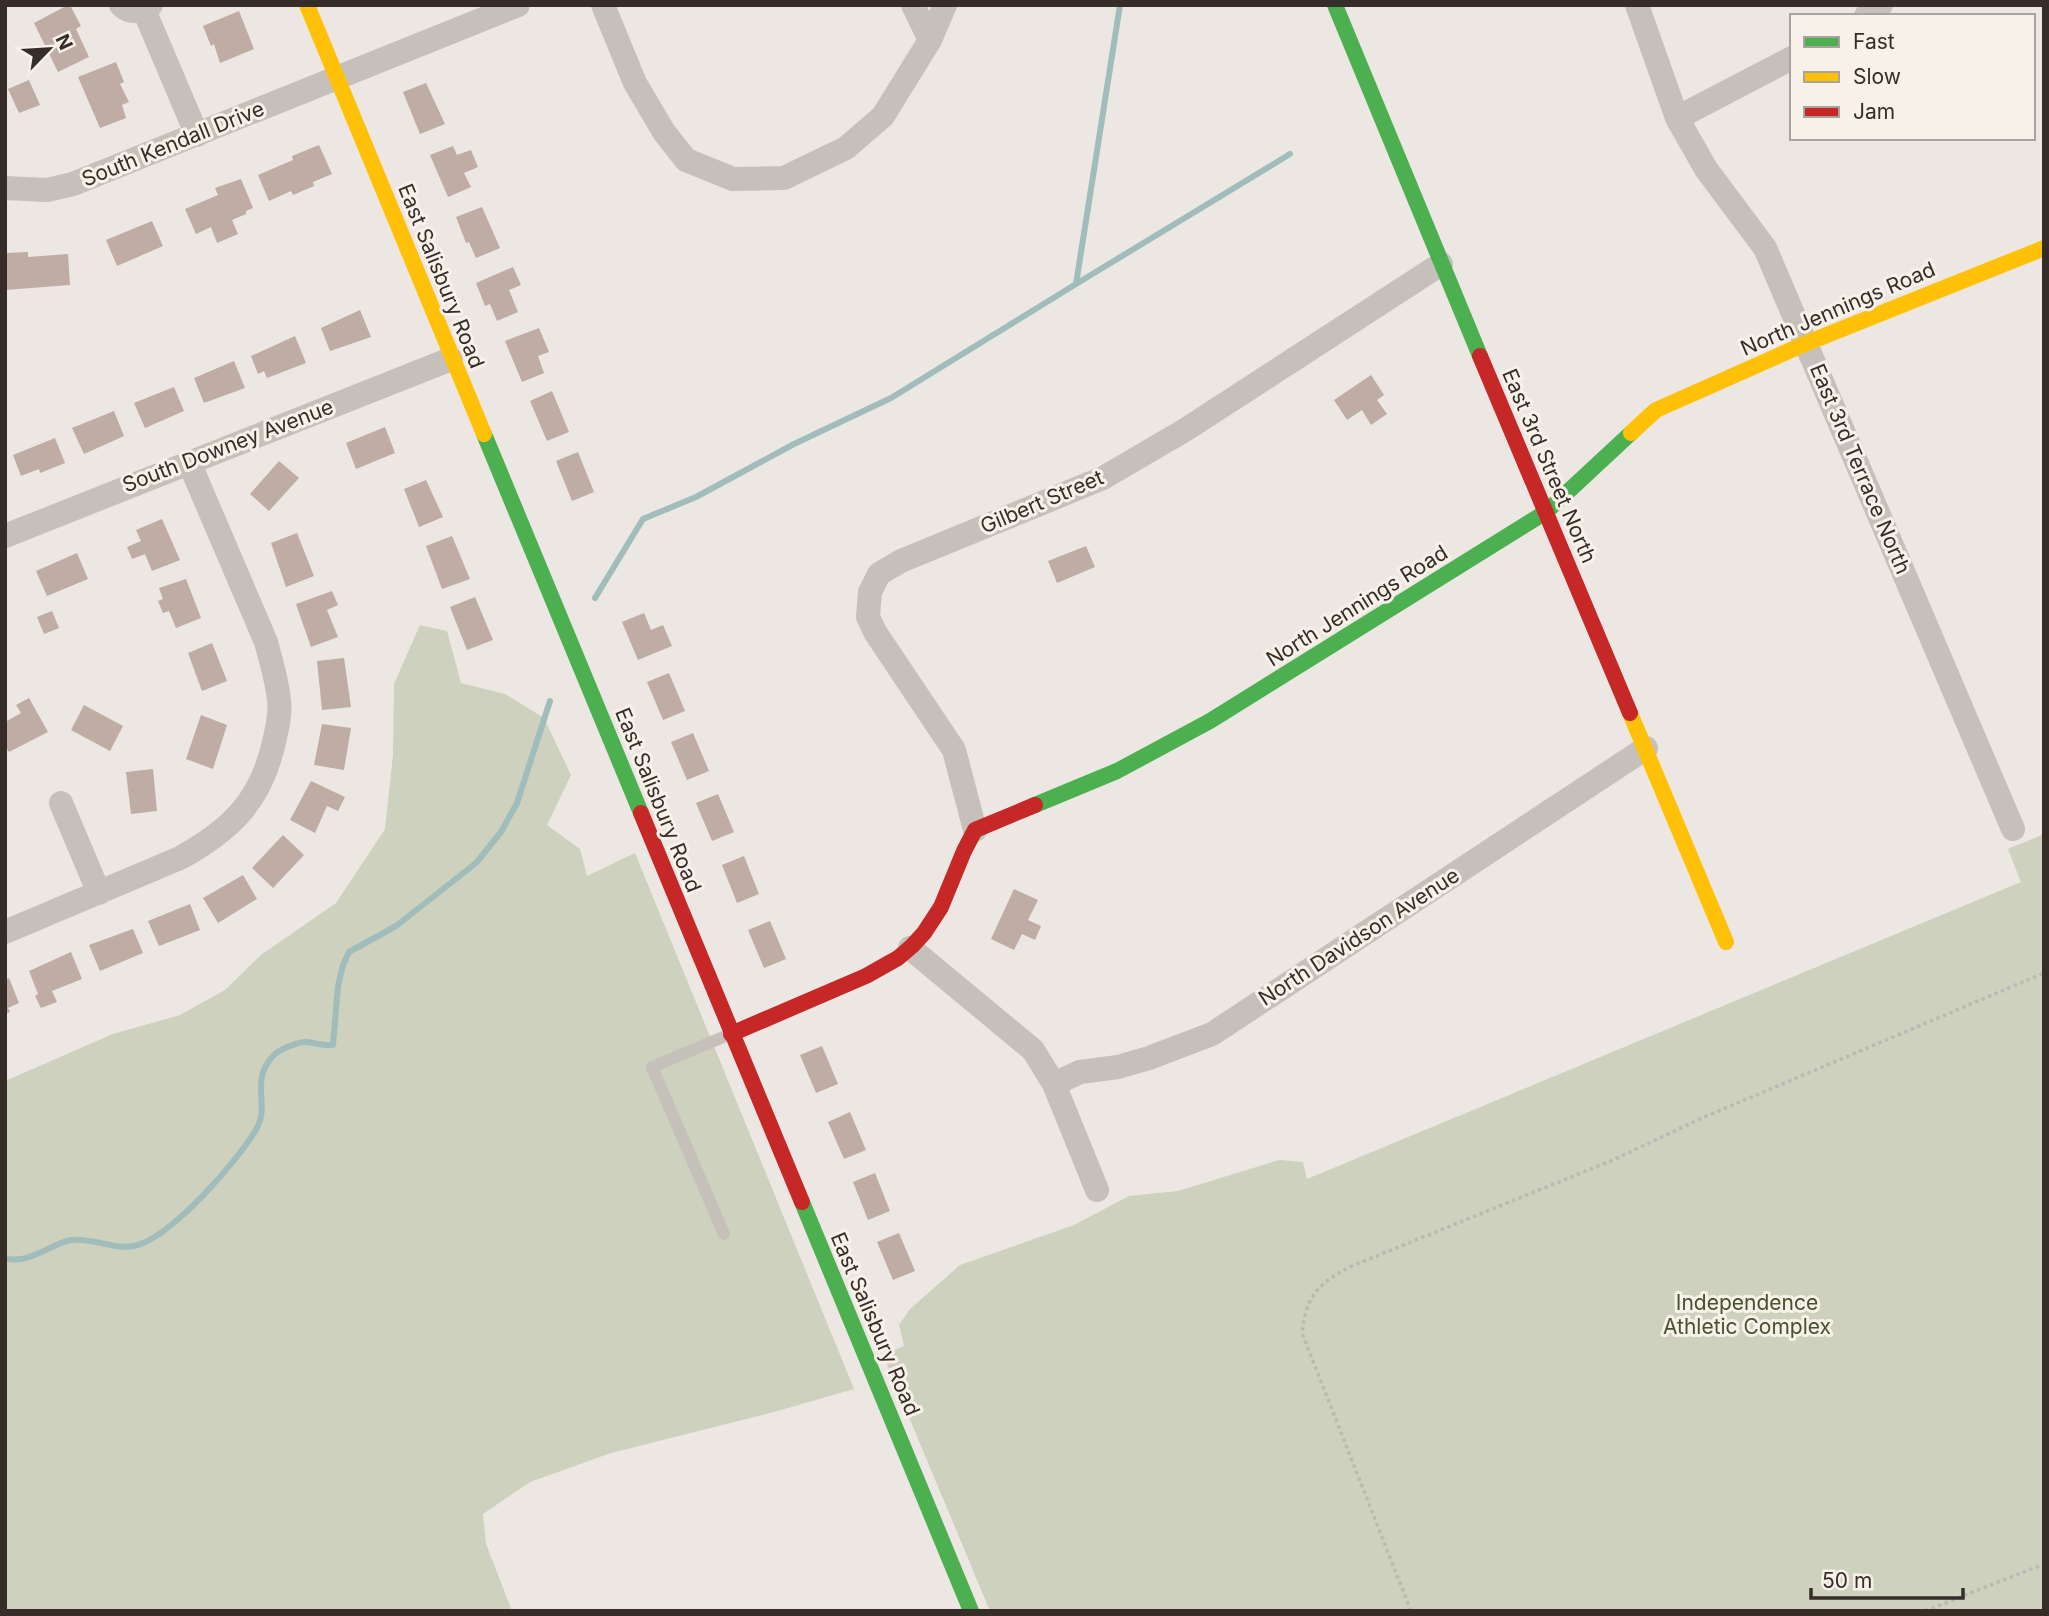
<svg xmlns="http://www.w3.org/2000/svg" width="2049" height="1616" viewBox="0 0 2049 1616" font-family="Inter,sans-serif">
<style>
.green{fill:#ced1bd}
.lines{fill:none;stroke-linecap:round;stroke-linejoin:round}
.stream{stroke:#a0bdbc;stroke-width:6}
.building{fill:#beaca5}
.path{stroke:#beb8b4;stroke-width:3.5;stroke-dasharray:3.5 3.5;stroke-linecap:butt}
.lane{stroke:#c6c0bb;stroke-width:12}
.street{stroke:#c6c0bb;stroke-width:24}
.fast{stroke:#4caf50;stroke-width:16}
.slow{stroke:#ffc107;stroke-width:16}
.jam{stroke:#c62828;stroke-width:16}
.labels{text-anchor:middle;stroke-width:6;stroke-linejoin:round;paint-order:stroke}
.street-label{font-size:21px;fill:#362d29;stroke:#f8f1ea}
.park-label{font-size:21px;fill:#46522f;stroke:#f8f1ea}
</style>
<rect width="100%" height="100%" fill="#ece7e2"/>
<path class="green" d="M420,625L447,631L461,683L505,694L544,718L571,775L547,825L580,849L587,876L635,853L854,1389L774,1412L611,1453L530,1482L483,1514L486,1544L512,1611H5V1081L113,1034L180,1015L225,990L261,955L336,903L385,829L393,755L394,684Z
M2044,834V1611H990L883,1355L904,1346L899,1325L910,1309L960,1265L1074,1225L1129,1196L1178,1191L1279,1160L1303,1162L1307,1179L2021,882L2008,849Z"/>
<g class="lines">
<path class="stream" d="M1076,284L1290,154
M595,598L643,519L696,497L794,444L891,398L1076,284L1120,5
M5,1259C10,1259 16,1260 21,1259C38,1257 54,1243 71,1240C92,1237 113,1250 134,1246C170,1239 241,1158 258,1126C269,1104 250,1081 273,1056C278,1050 299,1041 307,1042C316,1043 323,1046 333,1045L338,986L343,965L349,952L396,926L424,904L476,863L501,832L517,803L550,701"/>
</g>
<path class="building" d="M68,5H70L81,26L76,29L89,57L58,72L34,23Z
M239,11L254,49L220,63L214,44L211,46L203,26Z
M116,62L124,82L120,84L129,102L122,105L126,118L100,128L78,77Z
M29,80L40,105L19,113L8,89Z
M426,83L445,124L420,134L403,92Z
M319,145L332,174L313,182L314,186L293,195L291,191L269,201L258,175L293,160L292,156Z
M453,146L457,155L471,150L478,167L464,173L471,187L448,197L430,155Z
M241,179L253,208L246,211V214L232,220L238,234L217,243L211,227L196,234L185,209L218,195L215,188Z
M482,207L500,248L476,258L469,242L466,243L456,217Z
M152,221L163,246L117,266L106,240Z
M28,252V257L68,254L70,285L5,290V253Z
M513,267L521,285L509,290L518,312L497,321L490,304L485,306L476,283Z
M360,310L371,337L330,351L321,328Z
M539,328L549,352L538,356L544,373L522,382L505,341Z
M295,336L306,363L267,378L264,371L258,374L251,356Z
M234,361L245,388L204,403L194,378Z
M1371,375L1384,395L1377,400L1387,414L1371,425L1362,410L1347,420L1334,400Z
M174,387L184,411L145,428L134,403Z
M552,391L569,432L547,441L530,401Z
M114,411L124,436L84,454L72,428Z
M385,427L395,453L356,469L346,443Z
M55,438L65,463L40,473L39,469L21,476L13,455Z
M578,452L594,492L572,501L556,461Z
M279,461L299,478L269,511L250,494Z
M426,480L443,517L419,527L404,489Z
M162,519L180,560L152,571L145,554L132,559L127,547L141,541L136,530Z
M297,533L314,576L286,587L271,543Z
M452,536L470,579L442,589L426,546Z
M1086,546L1095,567L1057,583L1048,561Z
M77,553L88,579L47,596L36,571Z
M186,579L201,618L176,628L169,611L163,613L158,601L163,599L159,588Z
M332,591L338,605L327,610L338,637L311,647L296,604Z
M475,597L493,640L467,650L450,607Z
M52,611L59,628L44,634L37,617Z
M644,613L651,630L663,625L672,646L638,660L622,622Z
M212,643L227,681L202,691L188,653Z
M344,658L351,707L322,710L317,661Z
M669,673L685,711L663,720L647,682Z
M29,698L48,732L9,752L5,746V722L21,713L16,705Z
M84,705L123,726L110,751L71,730Z
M201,715L227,725L213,769L186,759Z
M322,724L351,728L344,770L314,765Z
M693,733L709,771L687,780L671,742Z
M153,769L157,811L131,814L126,772Z
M311,781L345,797L338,811L327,806L315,833L290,820Z
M718,794L734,832L712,841L696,803Z
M283,835L304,855L273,888L252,868Z
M744,856L759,894L737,903L722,865Z
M243,875L257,899L218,923L203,898Z
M1014,889L1038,900L1028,920L1041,926L1035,940L1022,934L1014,950L991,939Z
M190,904L200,930L159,946L148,921Z
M770,921L786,959L764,968L748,930Z
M133,929L143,953L100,971L89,945Z
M71,952L82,979L52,991L57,1002L41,1008L35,996L38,994L29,971Z
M9,978L19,1003L8,1008L10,1012L5,1014V980Z
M822,1046L838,1084L816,1093L800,1055Z
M850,1112L866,1150L844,1159L828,1122Z
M875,1173L890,1211L868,1220L853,1182Z
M899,1233L915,1271L893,1280L877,1242Z"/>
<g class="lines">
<path class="path" d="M1411,1611L1302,1333C1306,1295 1319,1283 1352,1266L1613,1160L1702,1118L2044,973
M1925,1611L2044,1564"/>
<path class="lane" d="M724,1234L652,1067L728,1035"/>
<path class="street" d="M121,5C130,14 141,12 151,5
M603,5L635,83L664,132L686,160L733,179L784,178L846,148L883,116L930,40L945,5
M913,5L930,40
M1637,5L1677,118L1706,169L1765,248L2013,829
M144,10L197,135
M1866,16L1881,5
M1677,118L1792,58
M5,188L47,190L73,184L518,5
M5,536L451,359
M61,803L99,893
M975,830L954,750L875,632L868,617L870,592L879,574L901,561L1103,478L1185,430L1441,264
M5,932L180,858C231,830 261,801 274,742C277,729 281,714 279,700C277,680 271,661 266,642L189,462
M910,948L1033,1050L1054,1084L1097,1190
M1054,1084L1080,1072L1118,1067L1149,1058L1212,1034L1646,748"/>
<path class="fast" d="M1335,5L1480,356
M484,434L641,813
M1035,805L1117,771L1210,721L1546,512L1631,433
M802,1202L971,1611"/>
<path class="slow" d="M307,5L484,434
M1631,433L1656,410L1807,343L2044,248
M1630,713L1726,942"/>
<path class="jam" d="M1480,356L1630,713
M641,813L802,1202
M731,1034L866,976L898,958L912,946L924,933L941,907L964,851L975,830L1035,805"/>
</g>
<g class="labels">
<g class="street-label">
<text transform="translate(173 144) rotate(-22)" y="7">South Kendall Drive</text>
<text transform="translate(441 276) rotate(68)" y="7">East Salisbury Road</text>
<text transform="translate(1838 309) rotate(-23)" y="7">North Jennings Road</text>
<text transform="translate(228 446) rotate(-21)" y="7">South Downey Avenue</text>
<text transform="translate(1549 466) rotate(67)" y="7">East 3rd Street North</text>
<text transform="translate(1860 469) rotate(67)" y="7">East 3rd Terrace North</text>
<text transform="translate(1042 502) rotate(-23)" y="7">Gilbert Street</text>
<text transform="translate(1357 606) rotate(-32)" y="7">North Jennings Road</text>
<text transform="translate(658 800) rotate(68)" y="7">East Salisbury Road</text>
<text transform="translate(1359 937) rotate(-33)" y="7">North Davidson Avenue</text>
<text transform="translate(875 1324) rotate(67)" y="7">East Salisbury Road</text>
</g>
<g class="park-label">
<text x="1747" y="1310">Independence<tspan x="1747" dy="24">Athletic Complex</tspan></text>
</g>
</g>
<rect width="2049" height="1616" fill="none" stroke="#362d29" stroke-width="14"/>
<rect x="1790" y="14" width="245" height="126" fill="#f8f1ea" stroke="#aaa39d" stroke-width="2"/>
<rect x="1804" y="37" width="35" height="10" fill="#4caf50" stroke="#aaa39d" stroke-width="2"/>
<text x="1853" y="49" font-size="21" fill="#362d29">Fast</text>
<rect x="1804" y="72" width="35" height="10" fill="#ffc107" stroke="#aaa39d" stroke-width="2"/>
<text x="1853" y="84" font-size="21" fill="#362d29">Slow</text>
<rect x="1804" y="107" width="35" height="10" fill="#c62828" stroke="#aaa39d" stroke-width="2"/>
<text x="1853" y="119" font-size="21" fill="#362d29">Jam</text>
<g transform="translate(49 49) rotate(65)" stroke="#f8f1ea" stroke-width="5" paint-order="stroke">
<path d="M0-5L12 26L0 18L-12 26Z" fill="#362d29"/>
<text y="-10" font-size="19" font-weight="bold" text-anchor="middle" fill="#362d29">N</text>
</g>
<path d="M1811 1588v10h152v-10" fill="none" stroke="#362d29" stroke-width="3.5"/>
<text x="1822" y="1588" font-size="21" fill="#362d29" stroke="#f8f1ea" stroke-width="5" paint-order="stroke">50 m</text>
</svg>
